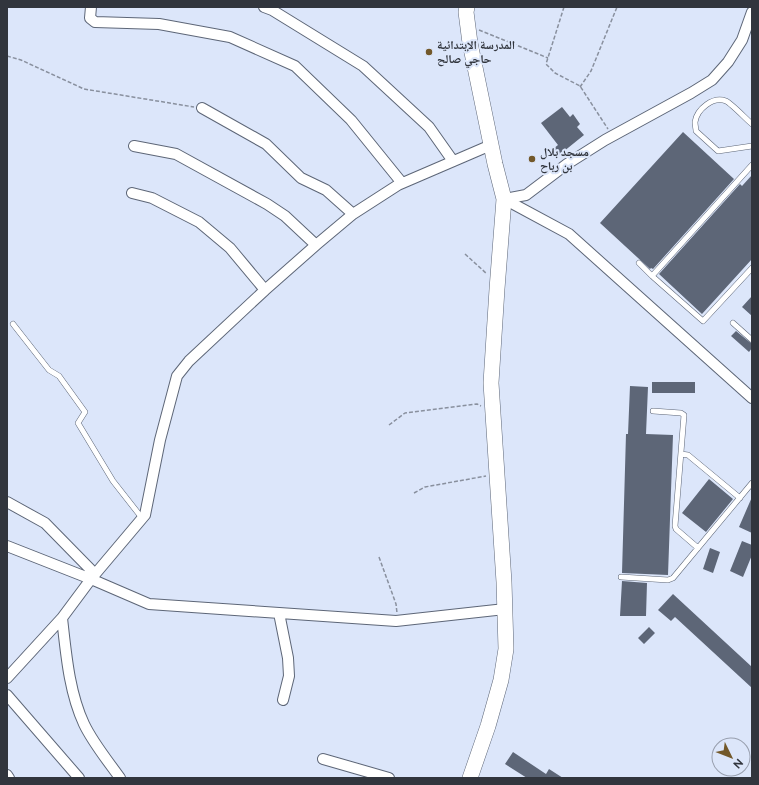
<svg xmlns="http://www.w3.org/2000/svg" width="759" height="785" viewBox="0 0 759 785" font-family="Raleway,'Noto Naskh Arabic',sans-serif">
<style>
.building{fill:#5d6677}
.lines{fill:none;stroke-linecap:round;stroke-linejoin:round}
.lane-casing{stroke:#5d6677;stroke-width:6}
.street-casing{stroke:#5d6677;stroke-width:12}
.secondary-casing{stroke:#5d6677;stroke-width:16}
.path{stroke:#89909e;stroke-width:1.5;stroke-dasharray:4 2;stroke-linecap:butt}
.lane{stroke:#fff;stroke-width:5}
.street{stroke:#fff;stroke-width:10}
.secondary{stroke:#fff;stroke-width:15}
.poi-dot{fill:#72582a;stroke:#dce6fa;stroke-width:1.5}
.labels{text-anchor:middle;stroke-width:4;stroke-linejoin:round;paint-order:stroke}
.poi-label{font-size:12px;font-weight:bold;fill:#31353d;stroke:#dce6fa;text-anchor:start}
</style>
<rect width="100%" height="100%" fill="#dce6fa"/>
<path class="building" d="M562,107L570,117L573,114L580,124L577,127L584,135L558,156L553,149L558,145L541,123Z
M683,132L734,179L653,269L651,268L650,269L600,223Z
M752,175V259L702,314L659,274L740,184L742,186Z
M752,296V316L742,307Z
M736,331L752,344V348L749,352L731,336Z
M652,382H695V393H652Z
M630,386L648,387L646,434L673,435L668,575L622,573L626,434H628Z
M709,479L733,499L706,532L682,513Z
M752,497V533L739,527Z
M742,541L752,545V555L743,577L730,571Z
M710,548L720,552L713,573L703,569Z
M622,581L647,583L646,616H620Z
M673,594L752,667V688L675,617L671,621L658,610Z
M649,627L655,633L644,644L638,638Z
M513,752L546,774L549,769L563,778H527L505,764Z"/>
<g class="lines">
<g class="lane-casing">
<path id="lane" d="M752,124C746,119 732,104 726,101C713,96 697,109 695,122C695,125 696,129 696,131L718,151L752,146
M752,165L652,276L703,321L752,268
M639,263L652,276
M733,323L752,340
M13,324L49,370L59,376L85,412L78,423L113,481L142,518
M653,411L681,413L684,415L675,526L676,529L698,548
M681,454L688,455L740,498
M621,577L668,580L673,578L752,483"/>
</g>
<g class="street-casing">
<path id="street" d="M91,7L90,18L95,22L159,24L230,37L295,66L351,120L402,183
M264,7L272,10L363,66L429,127L453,161
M202,108L266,144L301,178L326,190L353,214
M134,146L176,154L267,204L285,216L316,245
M132,193L152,198L199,222L230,248L265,290
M504,199L526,195L567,164L605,140L691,93L712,80L728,62L742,40L752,12
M504,199L569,234L752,398
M7,502L45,523L95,574
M7,546L91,579L149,604L396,621L505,609
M279,613L288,658L289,676L283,700
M7,678L62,618
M7,695L79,778
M323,759L389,778
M7,775L9,778
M120,778C108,761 93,743 84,724C69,692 66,653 62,618L91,579L145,515L160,440L177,376L189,361L265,290L316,245L353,214L398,185L491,145"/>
</g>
<g class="secondary-casing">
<path id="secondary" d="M467,7L466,12L470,43L495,164L504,199L497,289L491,383L504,582L506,649L501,680L488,726L470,778"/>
</g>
<path class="path" d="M564,7L546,64L555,73L580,86L608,129
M479,30L548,58
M7,56L21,60L84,89L194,107
M580,87L591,71L617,7
M465,254L487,274
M389,425L405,413L477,404L481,406
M414,493L425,487L486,476
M379,557L396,604L397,613"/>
<use href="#lane" class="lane"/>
<use href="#street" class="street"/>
<use href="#secondary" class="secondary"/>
</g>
<g class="poi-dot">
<circle cx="429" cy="52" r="4"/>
<circle cx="532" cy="159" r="4"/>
</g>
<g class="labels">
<g class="poi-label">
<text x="437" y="49">المدرسة الإبتدائية<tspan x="437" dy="14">حاجي صالح</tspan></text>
<text x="540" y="156">مسجد بلال<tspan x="540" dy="14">بن رباح</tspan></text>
</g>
</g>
<rect width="759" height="785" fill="none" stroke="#31353d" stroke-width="16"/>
<g transform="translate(731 757) rotate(133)"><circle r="19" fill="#dce6fa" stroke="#989fae"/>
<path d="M0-3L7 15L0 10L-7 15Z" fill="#72582a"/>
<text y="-6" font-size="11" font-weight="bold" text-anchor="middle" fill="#31353d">N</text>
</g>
</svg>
